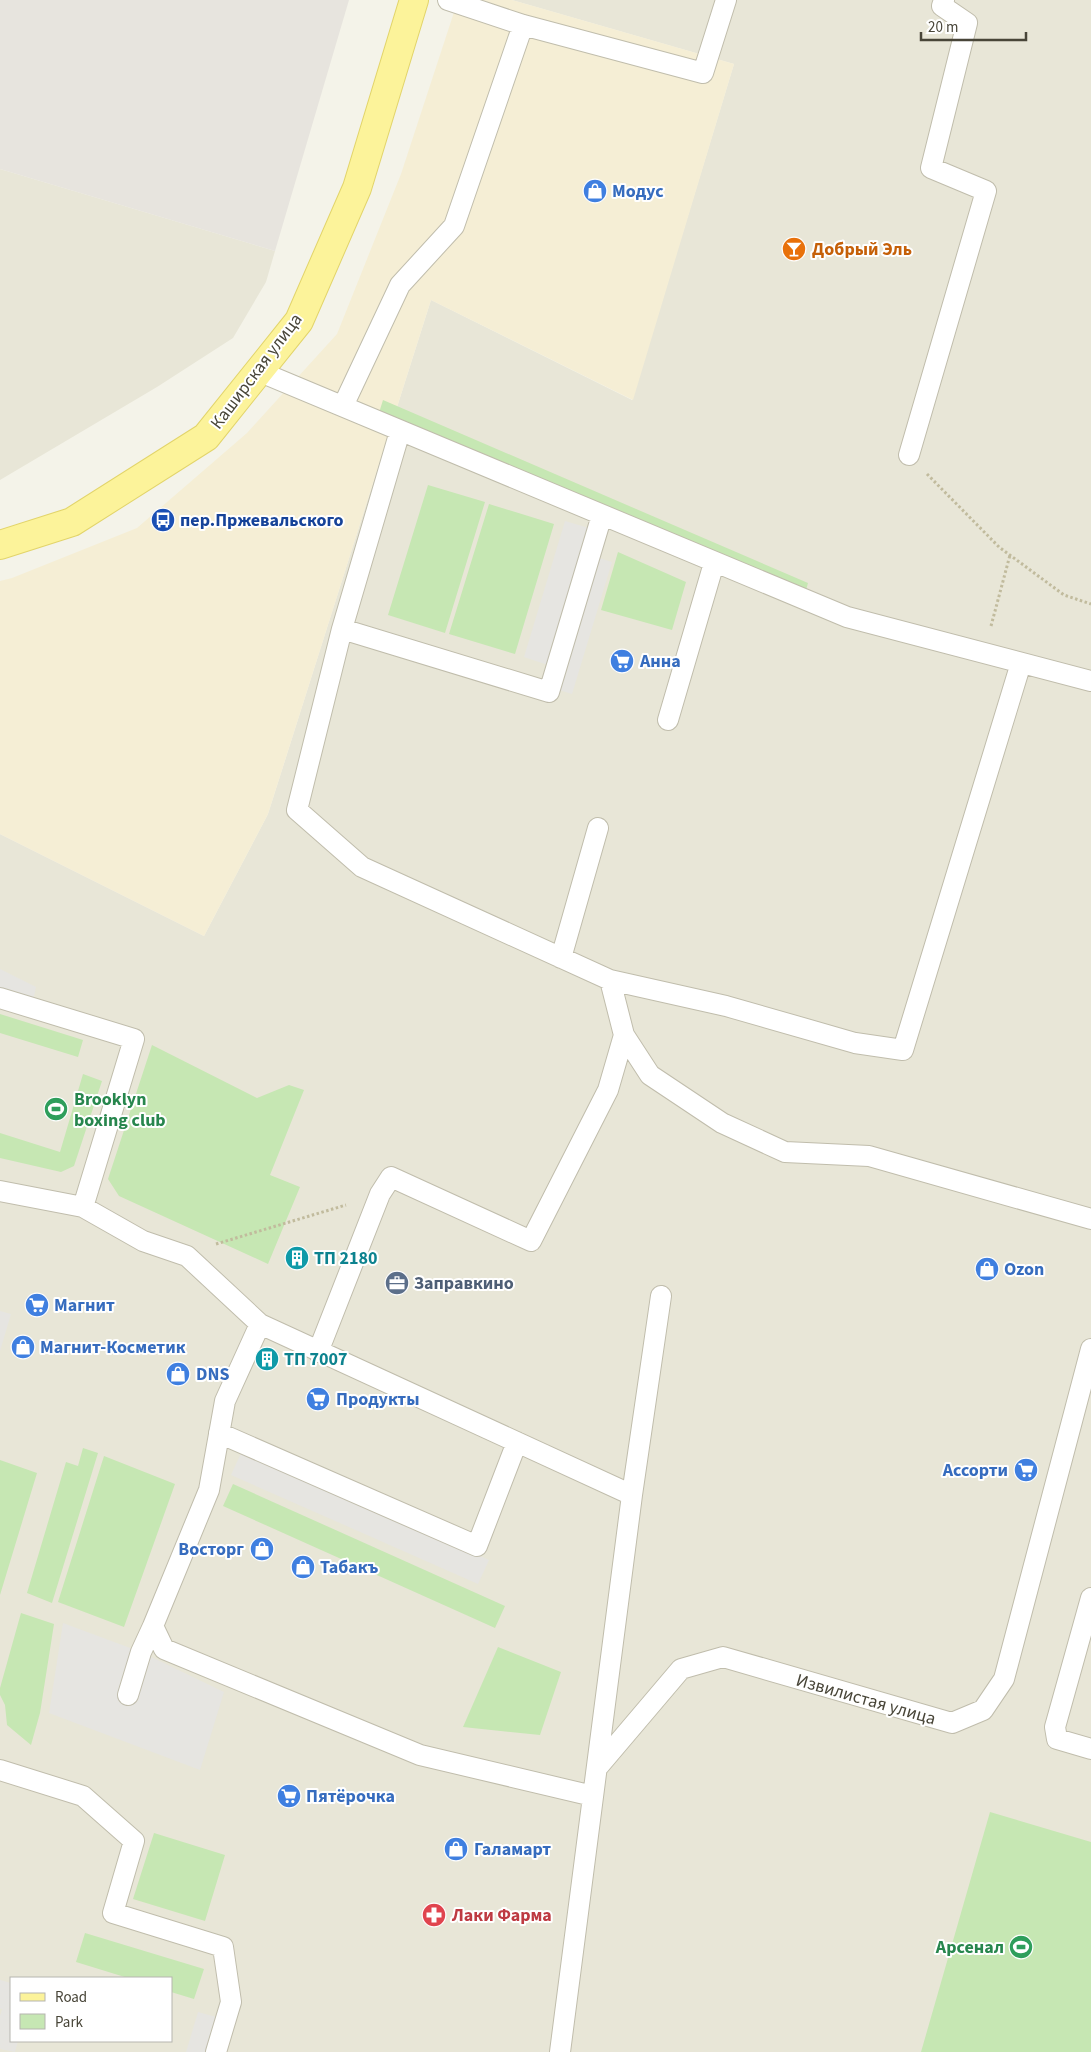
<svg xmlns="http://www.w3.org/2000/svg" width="1091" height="2052" viewBox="0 0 1091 2052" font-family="'Source Sans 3',sans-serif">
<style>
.residential{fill:#e8e6d7;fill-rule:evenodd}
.commercial{fill:#f5eed5}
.industrial{fill:#e7e4de}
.green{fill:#c6e7b3}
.parking{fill:#e6e5e1}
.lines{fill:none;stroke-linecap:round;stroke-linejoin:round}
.lane-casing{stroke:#c0bdac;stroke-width:22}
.primary-casing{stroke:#e2d46a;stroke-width:30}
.path{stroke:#c1bb9d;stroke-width:3;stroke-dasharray:2.5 2.5;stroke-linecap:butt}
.lane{stroke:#fff;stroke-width:20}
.primary{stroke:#fcf39a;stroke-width:28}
.labels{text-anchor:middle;stroke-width:4;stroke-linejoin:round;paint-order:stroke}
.shop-label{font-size:18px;font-weight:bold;fill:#366cbe;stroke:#fff;text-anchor:start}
.food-label{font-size:18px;font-weight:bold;fill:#c56008;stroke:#fff;text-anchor:start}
.street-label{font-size:18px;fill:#484538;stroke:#fff}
.transit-label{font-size:18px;font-weight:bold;fill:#164399;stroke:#fff;text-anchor:start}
.leisure-label{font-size:18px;font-weight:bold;fill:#27864d;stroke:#fff;text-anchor:start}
.culture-label{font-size:18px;font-weight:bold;fill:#0d838f;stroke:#fff;text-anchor:start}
.service-label{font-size:18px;font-weight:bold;fill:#4e5e75;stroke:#fff;text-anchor:start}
.health-label{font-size:18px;font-weight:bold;fill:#be3a42;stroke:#fff;text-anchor:start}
</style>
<rect width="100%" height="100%" fill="#f4f3e9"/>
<path class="residential" d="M512,0H1091V2052H0V834L204,936L268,814L431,300L632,400L734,64ZM11,1978H171V2041H11Z
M0,169L275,251L266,282L233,338L157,387L0,480Z"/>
<path class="commercial" d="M458,0H512L734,64L633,400L431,300L268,814L204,936L0,834V581L12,578L137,528L247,433L337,334L401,174Z"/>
<path class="industrial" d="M0,0H349L275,251L0,169Z"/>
<path class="green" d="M383,400L808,583L805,594L378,416Z
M428,485L485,502L445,633L388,615Z
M489,504L554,524L515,654L449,634Z
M618,552L686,582L672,630L601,610Z
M0,1014L83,1040L78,1057L0,1033Z
M152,1045L257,1098L289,1085L304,1090L270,1175L300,1187L268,1264L119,1196L108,1179Z
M83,1074L102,1081L74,1166L61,1172L0,1158V1133L60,1152Z
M83,1448L98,1453L52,1603L27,1593L66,1462L78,1466Z
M104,1456L175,1484L124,1627L58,1602Z
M0,1460L37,1473L0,1595Z
M233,1484L505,1606L495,1628L223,1506Z
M21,1613L54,1624L40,1713L31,1745L7,1725L5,1705L0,1695V1688Z
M498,1647L561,1672L540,1735L463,1727Z
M990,1812L1091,1842V2052H921Z
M154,1833L225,1855L205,1921L133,1899Z
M85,1933L204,1969L194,1999L171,1992V1978H128L76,1962Z"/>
<path class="parking" d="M565,521L589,528L548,665L524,657Z
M596,557L612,562L572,694L556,689Z
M0,969L36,987L33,1001L0,989Z
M0,1311L11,1314L0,1351Z
M242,1451L489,1560L478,1584L231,1475Z
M63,1623L141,1652L224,1692L200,1770L49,1713Z
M0,1980L11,1983V2041H18L15,2052L0,2049V2016L2,2009H0Z
M198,2012L220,2018L209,2052H186Z"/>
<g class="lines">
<g class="lane-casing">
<path id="lane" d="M448,0L523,25L703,73L726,0
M258,371L847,617L1091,681
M343,406L400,285L454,226L523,25
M400,431L342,629L297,810L362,867L610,980L726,1006L855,1043L903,1050L1021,663
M909,455L986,191L931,168L967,23L942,6L944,0
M342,629L549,692L602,515
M668,720L714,563
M561,958L598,828
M610,980L624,1035L650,1075L722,1123L785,1152L869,1156L1091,1219
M0,998L134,1039L83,1207
M0,1191L83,1207L143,1241L187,1256L260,1324L632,1495
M260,1324L225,1401L209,1490L153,1626L164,1649L420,1755L593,1796
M318,1352L380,1194L391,1177L531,1241L608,1090L624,1035
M219,1433L477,1546L517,1442
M1091,1598L1055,1727L1057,1739L1091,1749
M128,1695L141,1652L153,1626
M597,1768L681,1669L723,1657L952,1723L983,1710L1004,1679L1091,1349
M0,1770L83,1796L134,1841L113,1913L223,1947L231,2002L216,2052
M560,2052L632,1495L661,1296"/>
</g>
<g class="primary-casing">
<path id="primary" d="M0,545L72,522L206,437L299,321L357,188L414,0"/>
</g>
<path class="path" d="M927,474L999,547L1064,595L1091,604
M991,626L1010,555
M216,1244L346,1205"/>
<use href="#lane" class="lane"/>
<use href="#primary" class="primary"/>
</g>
<defs>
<g id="shop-disc" transform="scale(1.25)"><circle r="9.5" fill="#3f7fe0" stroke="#fff"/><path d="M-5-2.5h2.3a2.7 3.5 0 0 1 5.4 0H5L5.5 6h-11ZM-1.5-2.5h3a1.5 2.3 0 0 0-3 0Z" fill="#fff"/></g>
<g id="bar-disc" transform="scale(1.25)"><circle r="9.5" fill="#e8710a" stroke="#fff"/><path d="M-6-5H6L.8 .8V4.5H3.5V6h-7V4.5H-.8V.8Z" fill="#fff"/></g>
<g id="bus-disc" transform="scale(1.25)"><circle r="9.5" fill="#1a4fb4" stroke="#fff"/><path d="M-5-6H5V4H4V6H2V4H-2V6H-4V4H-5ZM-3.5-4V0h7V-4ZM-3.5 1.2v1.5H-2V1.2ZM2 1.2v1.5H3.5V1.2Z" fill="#fff"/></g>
<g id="supermarket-disc" transform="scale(1.25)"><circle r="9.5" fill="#3f7fe0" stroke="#fff"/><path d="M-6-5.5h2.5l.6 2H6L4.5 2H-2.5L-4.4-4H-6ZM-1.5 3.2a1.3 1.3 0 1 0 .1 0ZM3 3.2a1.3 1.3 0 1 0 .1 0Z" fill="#fff"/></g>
<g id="stadium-disc" transform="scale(1.25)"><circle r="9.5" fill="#2e9e5b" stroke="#fff"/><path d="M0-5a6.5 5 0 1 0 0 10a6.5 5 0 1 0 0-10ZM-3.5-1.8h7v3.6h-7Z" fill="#fff"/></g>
<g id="building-disc" transform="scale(1.25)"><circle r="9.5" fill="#0f9aa8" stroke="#fff"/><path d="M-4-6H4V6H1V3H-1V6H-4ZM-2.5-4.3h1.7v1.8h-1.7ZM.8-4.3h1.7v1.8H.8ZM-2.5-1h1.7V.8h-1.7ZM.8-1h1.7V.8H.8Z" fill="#fff"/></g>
<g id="office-disc" transform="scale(1.25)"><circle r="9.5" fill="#5c6f8a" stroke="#fff"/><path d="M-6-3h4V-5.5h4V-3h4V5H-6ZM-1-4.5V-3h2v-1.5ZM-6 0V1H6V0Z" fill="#fff"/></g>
<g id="pharmacy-disc" transform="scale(1.25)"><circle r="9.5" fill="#e0444e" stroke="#fff"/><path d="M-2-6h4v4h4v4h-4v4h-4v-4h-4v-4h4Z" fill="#fff"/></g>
</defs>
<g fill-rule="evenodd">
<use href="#shop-disc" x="595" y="191"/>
<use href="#bar-disc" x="794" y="249"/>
<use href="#bus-disc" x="163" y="520"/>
<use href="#supermarket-disc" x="622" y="661"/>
<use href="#stadium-disc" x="56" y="1109"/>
<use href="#building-disc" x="297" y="1258"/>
<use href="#shop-disc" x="987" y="1269"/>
<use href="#office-disc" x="397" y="1283"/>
<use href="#supermarket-disc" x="37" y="1305"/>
<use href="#shop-disc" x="23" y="1347"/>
<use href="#building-disc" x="267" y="1359"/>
<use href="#shop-disc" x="178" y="1374"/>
<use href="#supermarket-disc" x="318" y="1399"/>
<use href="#supermarket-disc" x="1026" y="1470"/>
<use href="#shop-disc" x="262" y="1549"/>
<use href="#shop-disc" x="303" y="1567"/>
<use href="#supermarket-disc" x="289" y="1796"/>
<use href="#shop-disc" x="456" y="1849"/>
<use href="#pharmacy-disc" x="434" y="1915"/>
<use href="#stadium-disc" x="1021" y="1947"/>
</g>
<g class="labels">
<g class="shop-label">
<text x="612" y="197">Модус</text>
<text x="640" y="667">Анна</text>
<text x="1004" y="1275">Ozon</text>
<text x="54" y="1311">Магнит</text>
<text x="40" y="1353">Магнит-Косметик</text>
<text x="196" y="1380">DNS</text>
<text x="336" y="1405">Продукты</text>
<text x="1008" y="1476" text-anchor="end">Ассорти</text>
<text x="244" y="1555" text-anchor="end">Восторг</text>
<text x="320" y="1573">Табакъ</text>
<text x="306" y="1802">Пятёрочка</text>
<text x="474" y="1855">Галамарт</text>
</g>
<g class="food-label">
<text x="812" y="255">Добрый Эль</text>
</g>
<g class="street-label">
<text transform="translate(256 371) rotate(-53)" y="6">Каширская улица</text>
<text transform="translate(866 1699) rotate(16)" y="6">Извилистая улица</text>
</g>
<g class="transit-label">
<text x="180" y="526">пер.Пржевальского</text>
</g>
<g class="leisure-label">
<text x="74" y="1105">Brooklyn<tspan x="74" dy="21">boxing club</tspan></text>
<text x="1004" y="1953" text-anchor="end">Арсенал</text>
</g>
<g class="culture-label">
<text x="314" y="1264">ТП 2180</text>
<text x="284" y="1365">ТП 7007</text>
</g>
<g class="service-label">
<text x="414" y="1289">Заправкино</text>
</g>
<g class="health-label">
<text x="452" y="1921">Лаки Фарма</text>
</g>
</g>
<rect x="10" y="1977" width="162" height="65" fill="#ffffff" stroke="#b6b5af"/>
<rect x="20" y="1993" width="25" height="8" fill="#fcf39a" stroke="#b6b5af"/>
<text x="55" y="2002" font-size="15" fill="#484538">Road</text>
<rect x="20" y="2014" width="25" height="15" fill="#c6e7b3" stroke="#b6b5af"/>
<text x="55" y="2027" font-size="15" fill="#484538">Park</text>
<path d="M921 32v8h105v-8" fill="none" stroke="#484538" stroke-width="2.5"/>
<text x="928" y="32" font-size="15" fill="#484538" stroke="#ffffff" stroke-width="4" paint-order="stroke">20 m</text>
</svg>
